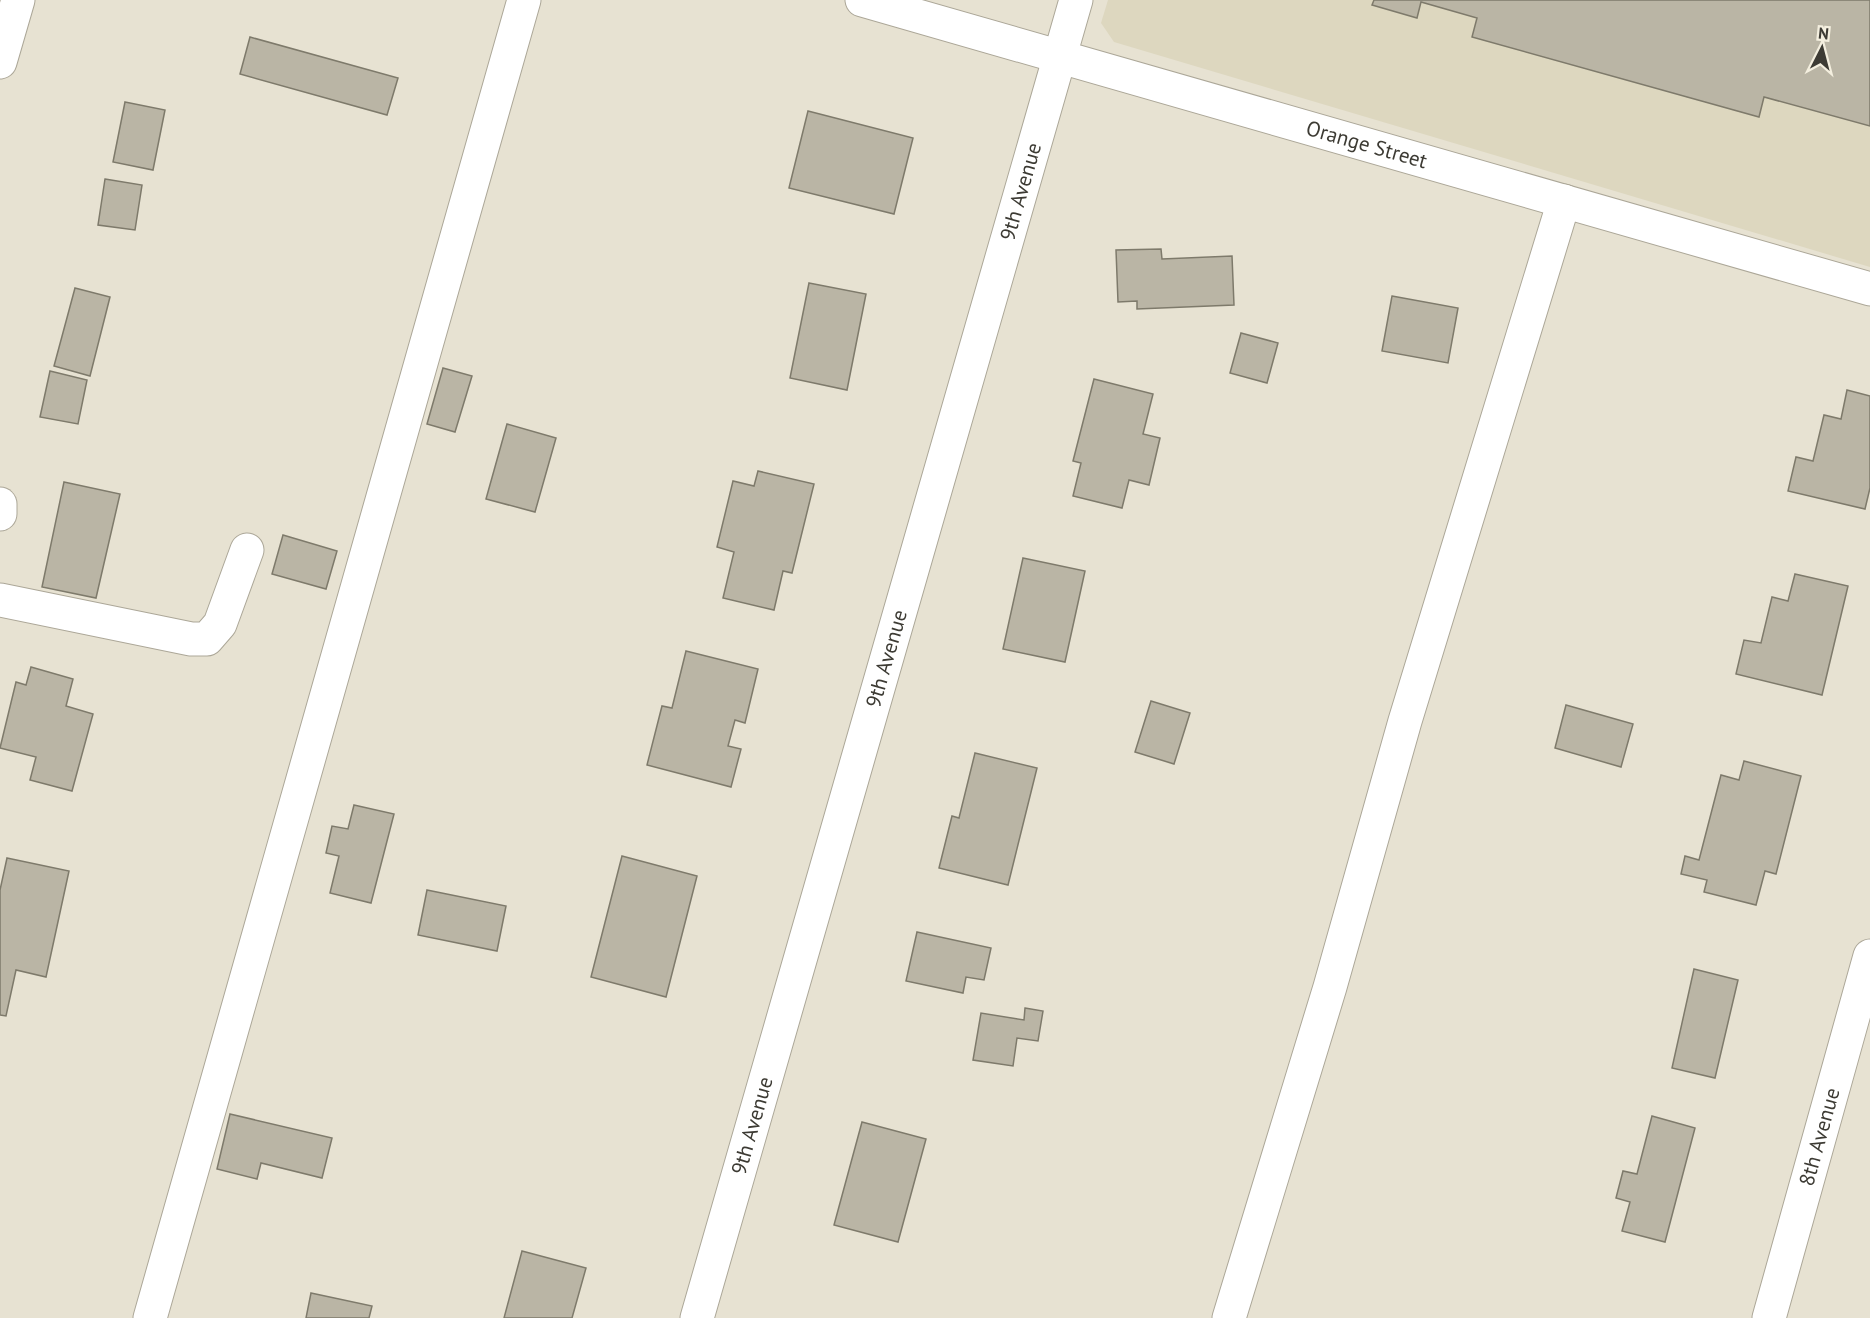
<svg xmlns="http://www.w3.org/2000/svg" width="1870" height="1318" viewBox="0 0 1870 1318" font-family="'PT Sans',sans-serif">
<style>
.built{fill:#ddd7bf}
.building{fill:#bab5a5;stroke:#7e7a6b;stroke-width:1.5}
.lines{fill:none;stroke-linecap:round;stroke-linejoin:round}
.minor-casing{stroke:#aca798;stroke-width:35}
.minor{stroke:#fff;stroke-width:33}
.labels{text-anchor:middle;stroke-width:6;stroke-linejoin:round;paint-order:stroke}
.street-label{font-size:21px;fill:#3d3b34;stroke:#f4efdf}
</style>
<rect width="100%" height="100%" fill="#e7e2d2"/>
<path class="built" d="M1108,0H1870V267L1114,42L1101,23Z"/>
<path class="building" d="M1374,0H1870V126L1764,97L1759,117L1472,37L1477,18L1421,2L1417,18L1372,5Z
M250,37L398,78L387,115L240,74Z
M125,102L165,110L153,170L113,162Z
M808,111L913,138L894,214L789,188Z
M105,179L142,185L135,230L98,225Z
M1161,249L1162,259L1232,256L1234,305L1137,309V301L1118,302L1116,250Z
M809,283L866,294L847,390L790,378Z
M75,288L110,297L90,376L54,366Z
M1392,296L1458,308L1448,363L1382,351Z
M1241,333L1278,343L1267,383L1230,373Z
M443,368L472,376L455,432L427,424Z
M50,371L87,380L78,424L40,417Z
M1094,379L1153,394L1143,434L1160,438L1149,485L1129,480L1122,508L1073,496L1081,463L1073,461Z
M1847,390L1870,396V488L1865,509L1788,491L1796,457L1813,461L1824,415L1841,419Z
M507,424L556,438L535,512L486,499Z
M758,471L814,484L792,573L783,571L774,610L723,598L734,552L717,547L733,481L754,486Z
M64,482L120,494L96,598L42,587Z
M283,535L337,551L326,589L272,574Z
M1023,558L1085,571L1065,662L1003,649Z
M1795,574L1848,586L1822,695L1736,674L1744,640L1761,643L1772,597L1788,601Z
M686,651L758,669L745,723L735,720L728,746L741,749L731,787L647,765L662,706L672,708Z
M31,667L73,679L66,706L93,714L72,791L30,780L36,757L0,748L16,682L26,685Z
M1151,701L1190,713L1174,764L1135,752Z
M1566,705L1633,724L1621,767L1555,748Z
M975,753L1037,768L1008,885L939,868L952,816L959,818Z
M1744,761L1801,776L1776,874L1765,871L1756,905L1704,892L1707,880L1681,874L1685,856L1699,860L1721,775L1739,780Z
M354,805L394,814L371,903L330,893L339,856L326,853L332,826L348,829Z
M622,856L697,876L666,997L591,977Z
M7,858L69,871L46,977L16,970L6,1016L0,1015V890Z
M427,890L506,906L497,951L418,935Z
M917,932L991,948L984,980L966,977L963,993L906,981Z
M1694,969L1738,980L1715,1078L1672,1068Z
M1025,1008L1043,1011L1038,1041L1017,1038L1013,1066L973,1060L981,1013L1024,1020Z
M230,1114L332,1138L322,1178L261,1163L257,1179L217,1169Z
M1652,1116L1695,1128L1665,1242L1622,1231L1630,1202L1616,1198L1623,1171L1637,1174Z
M862,1122L926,1139L898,1242L834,1225Z
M522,1251L586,1268L572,1318H504Z
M311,1293L372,1306L369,1318H306Z"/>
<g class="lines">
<g class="minor-casing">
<g id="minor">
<path id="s1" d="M862,0L1870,289"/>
<path d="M0,62L18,0"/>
<path d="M0,504V514"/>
<path d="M0,600L191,639H207L220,624L247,550"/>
<path d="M150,1318L524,0"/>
<path id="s2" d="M697,1318L1076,0"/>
<path d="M1229,1318L1330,987L1405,721L1564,201"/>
<path id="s3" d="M1769,1318L1870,956"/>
</g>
</g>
<use href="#minor" class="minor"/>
</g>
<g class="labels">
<g class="street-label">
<text dy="7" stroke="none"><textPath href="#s1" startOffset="525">Orange Street</textPath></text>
<text dy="7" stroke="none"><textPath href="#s2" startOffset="1172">9th Avenue</textPath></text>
<text dy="7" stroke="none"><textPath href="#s2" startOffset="686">9th Avenue</textPath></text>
<text dy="7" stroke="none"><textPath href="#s2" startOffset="200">9th Avenue</textPath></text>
<text dy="7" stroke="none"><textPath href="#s3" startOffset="188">8th Avenue</textPath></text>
</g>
</g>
<g transform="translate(1822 48) rotate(6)" stroke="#f4efdf" stroke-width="4.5" paint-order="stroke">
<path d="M0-4.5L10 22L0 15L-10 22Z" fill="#3d3b34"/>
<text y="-9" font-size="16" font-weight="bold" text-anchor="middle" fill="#3d3b34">N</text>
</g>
</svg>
